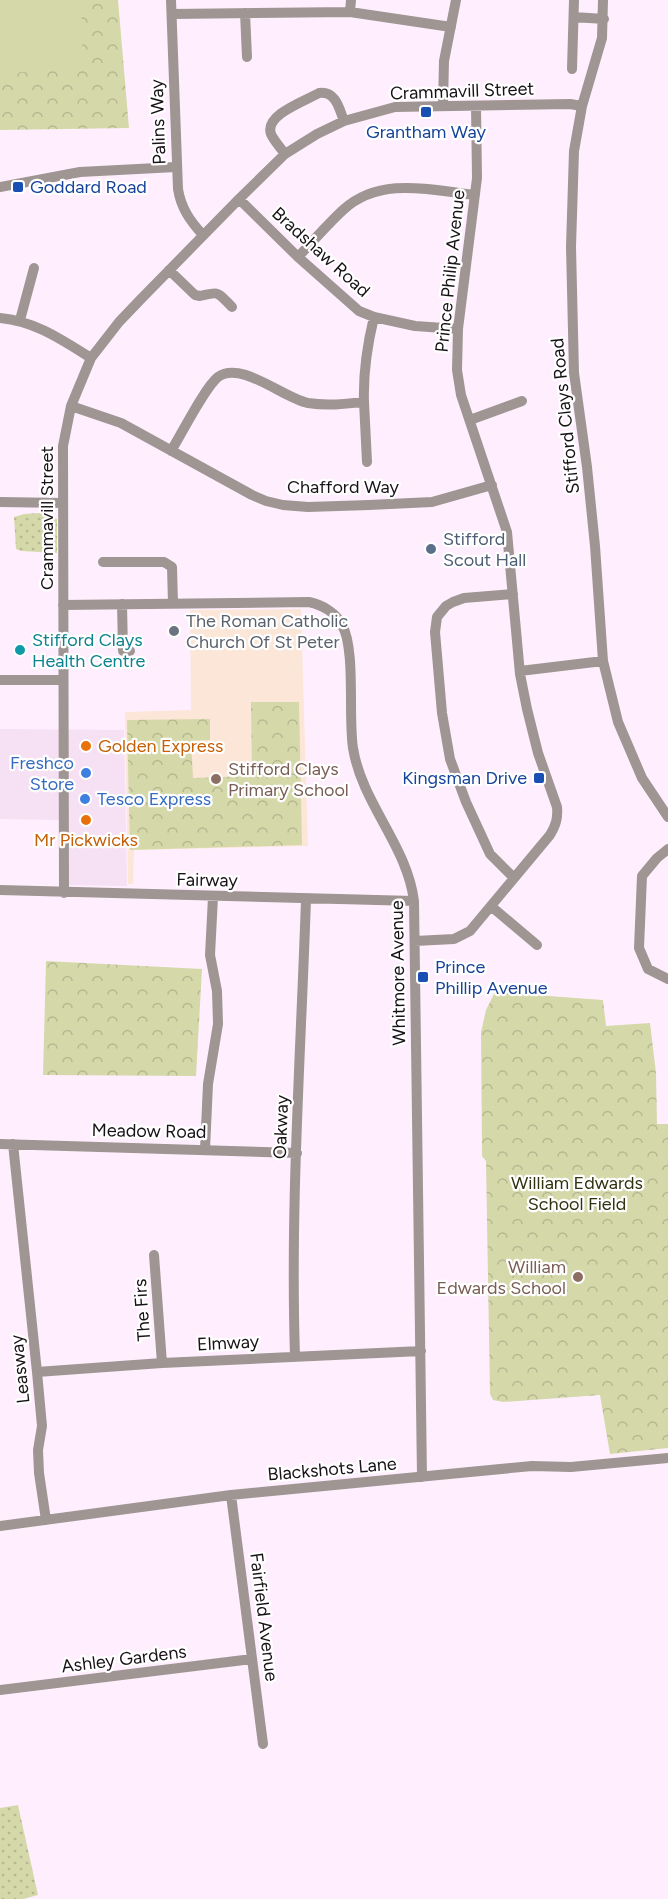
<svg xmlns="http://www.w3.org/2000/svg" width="668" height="1899" viewBox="0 0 668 1899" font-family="Figtree,sans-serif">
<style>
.built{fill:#f5e0f4}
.education{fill:#fbe6d8}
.grass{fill:url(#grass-dots)}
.park{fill:url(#park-crowns)}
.pitch{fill:#d5d8a9}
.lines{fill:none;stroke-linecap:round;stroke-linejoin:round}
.minor{stroke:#9f9693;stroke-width:10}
.transit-dot{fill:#1a4fb4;stroke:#fff;stroke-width:2}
.service-dot{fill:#5c6f8a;stroke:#fff;stroke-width:2}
.worship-dot{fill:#6b7280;stroke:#fff;stroke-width:2}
.culture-dot{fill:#0f9aa8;stroke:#fff;stroke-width:2}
.food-dot{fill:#e8710a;stroke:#fff;stroke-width:2}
.shop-dot{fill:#3f7fe0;stroke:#fff;stroke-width:2}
.education-dot{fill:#8d6e63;stroke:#fff;stroke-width:2}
.labels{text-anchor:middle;stroke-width:4.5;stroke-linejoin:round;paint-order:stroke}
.street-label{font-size:18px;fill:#181217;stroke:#fff}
.transit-label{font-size:18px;fill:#164399;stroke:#fff;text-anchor:start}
.service-label{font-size:18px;fill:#4e5e75;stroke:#fff;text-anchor:start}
.worship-label{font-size:18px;fill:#5b616d;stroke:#fff;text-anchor:start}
.culture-label{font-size:18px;fill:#0d838f;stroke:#fff;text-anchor:start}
.food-label{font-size:18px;fill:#c56008;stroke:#fff;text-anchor:start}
.shop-label{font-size:18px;fill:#366cbe;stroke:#fff;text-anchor:end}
.education-label{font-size:18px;fill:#785e54;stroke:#fff;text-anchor:start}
.park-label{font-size:18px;fill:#303210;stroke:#fff}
</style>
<defs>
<pattern id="grass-dots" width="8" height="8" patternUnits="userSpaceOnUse" patternTransform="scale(1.5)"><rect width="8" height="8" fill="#d5d8a9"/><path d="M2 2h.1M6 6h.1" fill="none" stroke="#b6b891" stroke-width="1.8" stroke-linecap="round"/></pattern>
<pattern id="park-crowns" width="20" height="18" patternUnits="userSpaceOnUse" patternTransform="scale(1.5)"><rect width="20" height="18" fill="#d5d8a9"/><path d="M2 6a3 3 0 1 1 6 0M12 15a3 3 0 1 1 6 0" fill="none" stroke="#b6b891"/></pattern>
</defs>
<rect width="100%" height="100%" fill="#ffeffe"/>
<path class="built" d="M0,729L124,730L127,886L59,885V820L0,819Z"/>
<path class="education" d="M301,609L308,846L134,850L133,884H128L125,712L191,710L190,610Z"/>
<path class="grass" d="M40,513L57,519V553L21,551L16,549L14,517L24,514Z
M18,1805L38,1895L23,1899H0V1808Z"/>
<path class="park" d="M0,0H118L129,128L0,130Z
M251,702H299L302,845L130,850L127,720L210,719V740L191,741L193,778L252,776Z
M46,961L202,969L196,1076L43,1075Z
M495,992L603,1000L606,1026L650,1023L656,1073L657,1124H668V1448L610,1454L600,1395L503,1402L493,1400L490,1394L486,1161L482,1156L481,1032L486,1010Z"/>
<path class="pitch" d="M81,0L83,70L0,73V2Z"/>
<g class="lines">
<path class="minor" d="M171,0L178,189C181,208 190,221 203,235
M603,0L602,38L582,106L574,151L571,247L574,373L587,467L595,546L603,661L618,722L642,778L668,817
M350,12L351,0
M245,13L247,57
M172,14L350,12L451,27
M574,17L604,19
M572,69L574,0
M443,105L444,61L456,0
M285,154C281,148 274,141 271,134C264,115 305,101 319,93C336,91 339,108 344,121
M0,187L80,172L176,167
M239,199L298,257L359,311L374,317L415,326L458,329
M298,257C313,241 327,225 343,210C380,176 430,190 475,195
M169,270L195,295L200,296C220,291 217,292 232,307
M0,318C35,321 62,340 91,358
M20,320L34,268
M364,402L367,462
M71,406L121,423L252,495L266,501L283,505L308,507L369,505L432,502L492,485
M470,420L522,401
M171,451C181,435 205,387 218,377C241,360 283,398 308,403C327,406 345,404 364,402C363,372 367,346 374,317
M0,502L63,503
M103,562H164L172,567L173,603
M513,594L464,598L453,602L446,606L437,617L435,632L442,713L450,759L466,802L490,854L514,878
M122,604L123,651H130
M63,605L309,602C323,605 336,613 342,625C356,649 348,717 353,748C362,804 407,845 414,901L422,1477
M520,671L603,661
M0,680H63
M668,849L657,858L642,876L639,948L648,969L668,979
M0,890L414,901
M64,893L63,446L71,406L91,358L119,322L140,300L239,199L285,154L317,134L344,121L395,107L570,104L582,106
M492,907L537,945
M415,941L454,939L470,931L550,835C556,825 558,818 557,807L538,753L527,709L520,674L507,532L461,395L457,370L458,329L477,178L476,106
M0,1144L297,1153
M13,1144L37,1372L42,1426L38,1450L39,1473L46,1520
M205,1149L208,1084L218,1024L217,991L210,955L213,897
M154,1255L162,1363
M295,1356C290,1204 301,1051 306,899
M37,1372L162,1363L421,1351
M231,1495L263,1744
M0,1526L231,1495L532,1466L571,1467L668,1458
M0,1690L252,1659"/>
</g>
<g class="transit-dot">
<rect x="420" y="106" width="12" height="12" rx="3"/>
<rect x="12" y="181" width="12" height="12" rx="3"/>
<rect x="533" y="772" width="12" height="12" rx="3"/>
<rect x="417" y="971" width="12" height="12" rx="3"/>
</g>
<circle class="service-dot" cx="431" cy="549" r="6"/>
<circle class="worship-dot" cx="174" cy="631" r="6"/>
<circle class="culture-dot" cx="20" cy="650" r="6"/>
<g class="food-dot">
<circle cx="86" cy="746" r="6"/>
<circle cx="86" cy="820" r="6"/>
</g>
<g class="shop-dot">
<circle cx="86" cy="773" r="6"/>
<circle cx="85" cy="799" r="6"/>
</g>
<g class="education-dot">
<circle cx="216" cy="779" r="6"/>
<circle cx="578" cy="1277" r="6"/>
</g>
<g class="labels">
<g class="street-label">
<text transform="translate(462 91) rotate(-2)" y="6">Crammavill Street</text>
<text transform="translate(158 122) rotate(-92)" y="6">Palins Way</text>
<text transform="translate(321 252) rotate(42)" y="6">Bradshaw Road</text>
<text transform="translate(450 271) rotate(-84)" y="6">Prince Philip Avenue</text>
<text transform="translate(565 416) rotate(-96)" y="6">Stifford Clays Road</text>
<text x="343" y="493">Chafford Way</text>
<text transform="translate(47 518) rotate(-90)" y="6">Crammavill Street</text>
<text transform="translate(207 880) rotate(1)" y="6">Fairway</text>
<text transform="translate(398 973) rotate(-91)" y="6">Whitmore Avenue</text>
<text transform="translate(281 1127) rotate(-88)" y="6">Oakway</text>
<text transform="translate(149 1131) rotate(1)" y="6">Meadow Road</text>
<text transform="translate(142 1310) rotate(-94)" y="6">The Firs</text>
<text transform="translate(228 1343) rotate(-3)" y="6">Elmway</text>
<text transform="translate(20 1369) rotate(-96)" y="6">Leasway</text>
<text transform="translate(332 1469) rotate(-5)" y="6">Blackshots Lane</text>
<text transform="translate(264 1617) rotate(83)" y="6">Fairfield Avenue</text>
<text transform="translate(124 1659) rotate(-7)" y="6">Ashley Gardens</text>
</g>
<g class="transit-label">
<text x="426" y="138" text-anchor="middle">Grantham Way</text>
<text x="30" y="193">Goddard Road</text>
<text x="527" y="784" text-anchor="end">Kingsman Drive</text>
<text x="435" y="973">Prince<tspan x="435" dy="21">Phillip Avenue</tspan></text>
</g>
<g class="service-label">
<text x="443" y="545">Stifford<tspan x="443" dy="21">Scout Hall</tspan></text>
</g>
<g class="worship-label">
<text x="186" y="627">The Roman Catholic<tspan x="186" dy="21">Church Of St Peter</tspan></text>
</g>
<g class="culture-label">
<text x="32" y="646">Stifford Clays<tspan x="32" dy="21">Health Centre</tspan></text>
</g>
<g class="food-label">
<text x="98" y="752">Golden Express</text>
<text x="86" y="846" text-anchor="middle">Mr Pickwicks</text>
</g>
<g class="shop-label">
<text x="74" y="769">Freshco<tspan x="74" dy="21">Store</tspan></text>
<text x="97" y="805" text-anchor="start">Tesco Express</text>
</g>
<g class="education-label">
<text x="228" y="775">Stifford Clays<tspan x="228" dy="21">Primary School</tspan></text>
<text x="566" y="1273" text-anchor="end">William<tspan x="566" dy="21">Edwards School</tspan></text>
</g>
<g class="park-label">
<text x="577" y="1189">William Edwards<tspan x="577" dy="21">School Field</tspan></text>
</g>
</g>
</svg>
